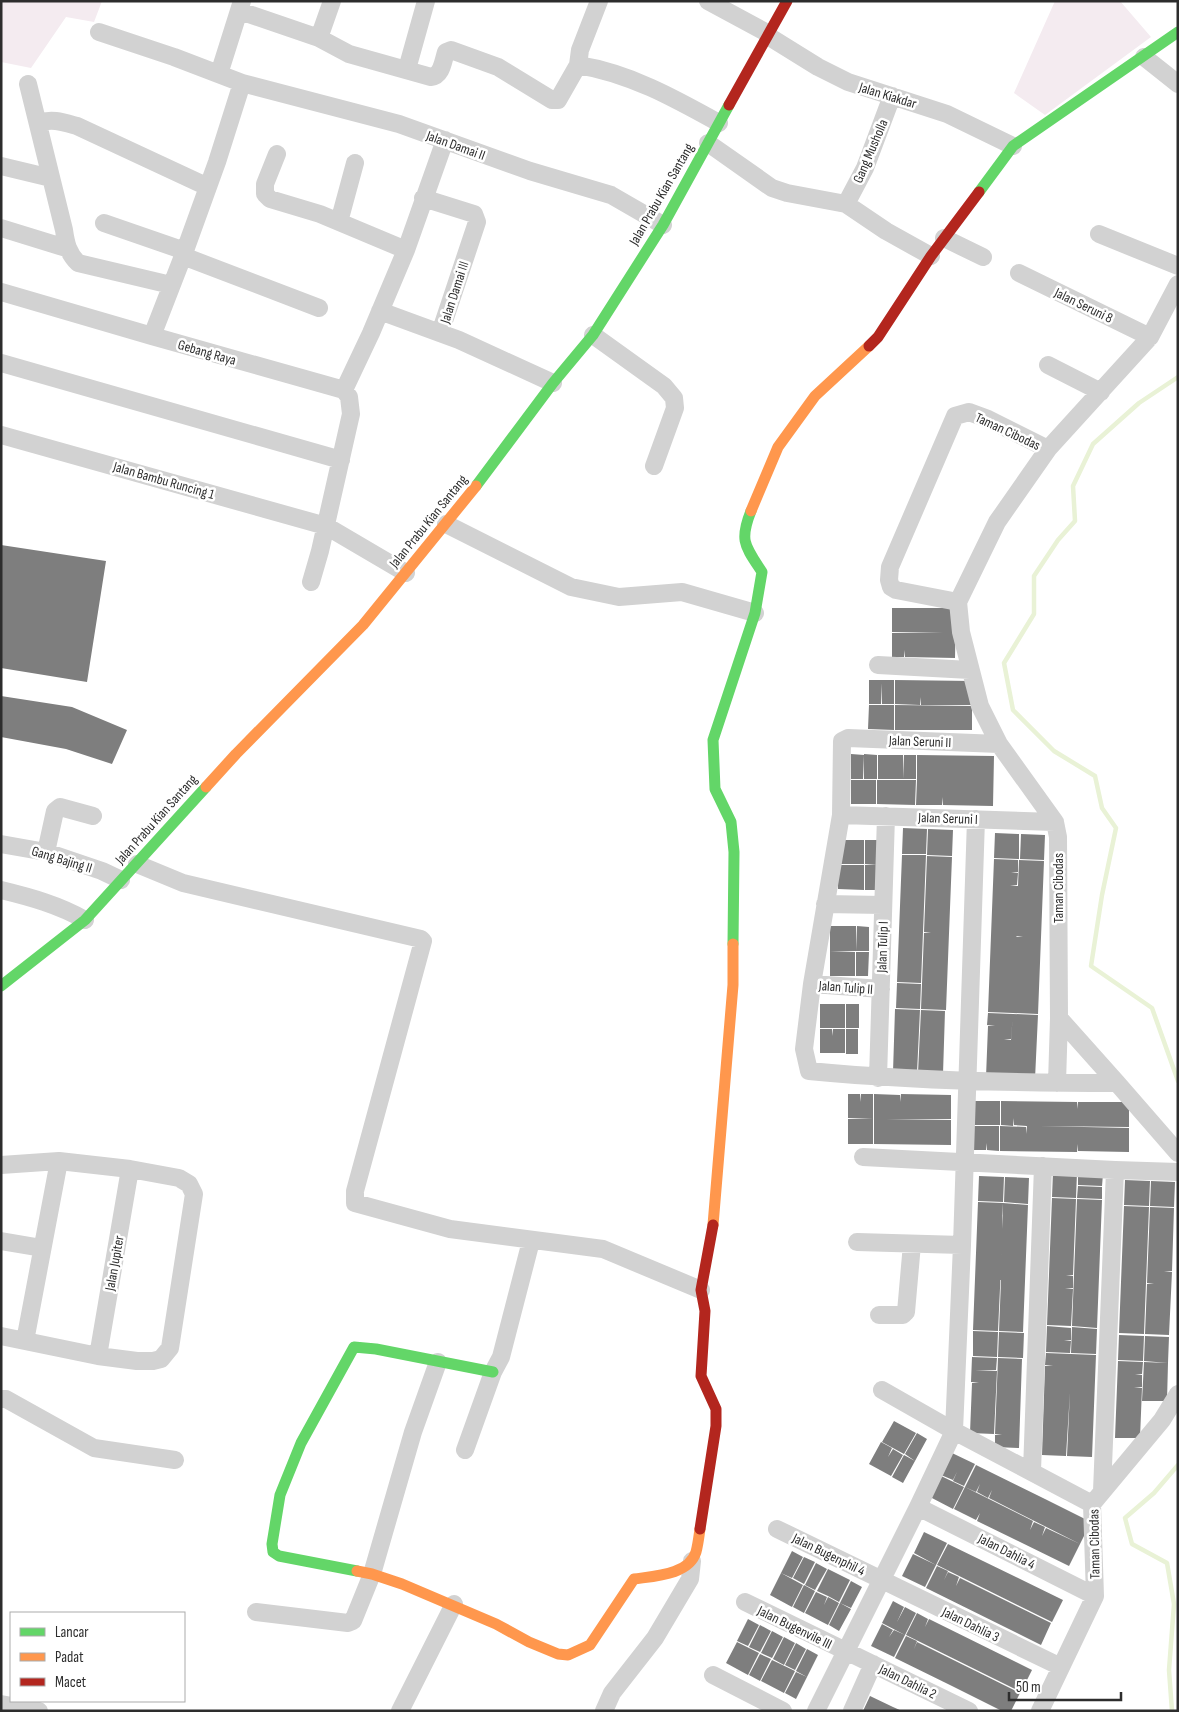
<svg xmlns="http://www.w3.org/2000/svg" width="1179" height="1712" viewBox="0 0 1179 1712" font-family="'Sofia Sans Condensed',sans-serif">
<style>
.green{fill:#f4ebf0}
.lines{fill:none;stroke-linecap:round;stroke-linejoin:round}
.stream{stroke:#e9f2d6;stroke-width:4.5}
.building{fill:#7e7e7e}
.street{stroke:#d2d2d2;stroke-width:18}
.fast{stroke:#63d668;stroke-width:11}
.slow{stroke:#ff974d;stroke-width:11}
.jam{stroke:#b3261e;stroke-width:11}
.labels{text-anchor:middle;stroke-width:5;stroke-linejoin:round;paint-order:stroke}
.street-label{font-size:14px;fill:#2d2d2d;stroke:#fff}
</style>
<rect width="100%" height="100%" fill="#fff"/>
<path class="green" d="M1,1H102L94,22L66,17L31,68L1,62Z
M1055,1H1120L1151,37L1045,115L1014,93Z"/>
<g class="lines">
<path class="stream" d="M1178,377L1139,403L1093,444L1073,486L1075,521L1058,540L1034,576V614L1004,663L1013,710L1054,751L1095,776L1102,808L1116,828L1102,895L1091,966L1152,1008L1178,1081
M1172,1711L1169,1670L1174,1604L1167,1563L1132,1544L1125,1518L1154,1493L1178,1465"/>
</g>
<path class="building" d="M1,545L106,561L87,682L1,668Z
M892,608H956L955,658L905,657V650L904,657H892V633L943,632H892Z
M869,680H894V704H882L881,683V704H869Z
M895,680L972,681V705H921L920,697V705L895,704Z
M1,696L72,707L127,730L112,764L66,749L1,737Z
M869,705H894V730L868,729Z
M895,705L972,706V730H895Z
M851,754L864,755L863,779H851Z
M864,754L877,755V779H864Z
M878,755H903V779H878Z
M904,755H916V779H903Z
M917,755L994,756L993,806L943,805L942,797V805H916L917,780L981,781L917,780Z
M851,780H876V804H851Z
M877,780H916L915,805L877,804Z
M903,828L927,829L926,854H902Z
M928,829L953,830L952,856L927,855Z
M995,833L1019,834V859L994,858Z
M1021,834L1045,835L1044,860L1020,859Z
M839,840H864V864H838Z
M865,840H877V865L865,864Z
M902,855H926L925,881H918H925L921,983L897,982Z
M927,856L952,857L946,1010L921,1009L924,933L931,932H924Z
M994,859L1018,860V872L1011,873H1018L1017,885L1010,886H1018L1017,911L1019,860L1044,861L1038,1014L1013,1013L1016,937H1023L1016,936L1017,924L1013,1013L988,1012Z
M838,865H864V890L838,889Z
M865,865H877V890H865Z
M830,926H856V951H830Z
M857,926L869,927V951H856Z
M830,951L855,952V976H830Z
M856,952H869L868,976H856Z
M897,983L921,984L920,1009L896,1008Z
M820,1004H845V1028H820Z
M846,1004H859V1028H846Z
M895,1009L920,1010L917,1073L893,1072Z
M921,1010L945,1011L943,1074L918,1073Z
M988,1013L1013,1014L1011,1039H1004L1011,1040L1013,1014L1038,1015L1035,1079L986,1077L988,1026H995L987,1025Z
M820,1029H832V1036L833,1029H845V1053H820Z
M846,1029H858V1054H846Z
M848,1094H860V1102L861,1094H873V1119L848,1118Z
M874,1094L900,1095V1102L901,1094L951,1095V1119H886L951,1120V1145L874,1144Z
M974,1101H1000V1125H974Z
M1001,1101L1077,1102V1109L1078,1102H1129V1127L1039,1126L1129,1128V1152L1078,1151V1144L1077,1152L1000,1151V1126L1026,1127V1134L1027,1126L1014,1125V1118L1013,1126L1001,1125Z
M848,1119H873V1144H848Z
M974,1126H999V1151L987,1150V1143L986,1150H974Z
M1053,1172L1077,1173L1076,1198L1052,1197Z
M1078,1173L1103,1174L1102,1186L1078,1185Z
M979,1176L1004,1177L1003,1202L978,1201Z
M1005,1177L1029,1178L1028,1204L1004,1202Z
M1125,1180L1150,1181L1149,1206L1124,1205Z
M1151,1181L1175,1182L1174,1207L1150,1206Z
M1078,1186L1102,1187V1199L1077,1198Z
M1052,1198L1076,1199L1073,1275L1066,1276H1073V1288H1065L1073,1289L1071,1326L1047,1325Z
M1077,1199L1102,1200L1097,1328L1072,1326Z
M978,1202L1003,1203L1002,1216H995H1002V1229H994H1002L1001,1255L1003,1203L1028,1205L1023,1332L999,1331L1001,1280H1008H1000L1001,1267L998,1331L973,1330Z
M1124,1206L1149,1207L1144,1334L1119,1333Z
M1150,1207L1174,1208L1172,1271L1164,1272H1172L1169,1335L1145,1334L1147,1284H1154L1147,1283Z
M1047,1326L1071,1328V1340H1064L1071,1341L1070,1353L1046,1352Z
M1072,1327L1097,1329L1096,1354L1071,1353Z
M973,1331L998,1332L997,1357L973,1356Z
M999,1332L1024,1333L1023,1358L998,1357Z
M1119,1335L1144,1336L1143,1361L1118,1360Z
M1145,1336L1169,1337L1168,1363L1144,1361Z
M1046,1353L1071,1354L1069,1380L1071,1354L1096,1355L1092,1457L1067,1456L1070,1392L1066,1456L1042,1455L1045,1366L1053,1365H1045Z
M972,1357L997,1358L996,1370H975L997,1371L994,1434L970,1433L972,1383L979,1382H971Z
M998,1358L1022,1359L1019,1448L995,1447V1435H1002L995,1434Z
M1118,1361L1143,1362L1142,1374H1135L1142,1375V1387L1134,1388H1142L1140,1438H1115Z
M1144,1362L1168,1363L1167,1401H1142Z
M894,1421L905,1427L901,1435L905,1427L916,1433L904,1454L882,1442Z
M917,1433L927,1439L915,1461L905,1454Z
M881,1442L892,1448L888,1457L893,1449L903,1455L891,1476L869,1464Z
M952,1453L975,1464L964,1486L953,1481L957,1472L953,1480L941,1475Z
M904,1455L915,1461L903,1483L892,1477Z
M976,1465L1045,1499L1042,1506L1045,1499L1091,1522L1080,1544L989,1498L992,1490L988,1498L977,1492L980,1484L976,1492L965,1487Z
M941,1476L964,1487L953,1509L930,1497Z
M965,1487L1033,1521L1030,1530L1034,1522L1045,1527L1042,1536L1046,1528L1080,1544L1069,1566L977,1521L980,1513L976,1520L954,1509Z
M924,1532L947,1543L936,1565L925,1559L932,1544L925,1559L914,1553Z
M948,1544L1063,1600L1052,1622L937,1565Z
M792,1551L803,1557L792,1578L781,1573Z
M913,1554L936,1565L925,1587L902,1576Z
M804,1557L815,1562L804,1584L793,1578Z
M816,1563L827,1569L815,1590L805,1585Z
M937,1566L948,1571L944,1580L948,1572L959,1577L956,1586L960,1578L1051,1623L1041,1645L926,1588Z
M828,1569L850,1580L839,1602L828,1596L832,1588L828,1596L817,1591Z
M781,1573L803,1585L792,1607L770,1595Z
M851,1581L862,1587L851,1608L840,1603Z
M804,1585L815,1591L804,1613L793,1607Z
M816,1592L827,1597L824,1605L828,1597L839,1603L828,1625L805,1613Z
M893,1601L904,1607L897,1622L905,1607L916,1613L905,1635L882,1623Z
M840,1603L851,1609L839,1631L829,1625Z
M917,1613L928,1619L925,1627L929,1619L1032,1670L1021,1692L906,1635Z
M748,1619L759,1625L748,1646L737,1641Z
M882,1624L893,1630L889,1637L894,1630L905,1635L894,1657L871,1646Z
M760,1625L771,1631L760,1652L749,1647Z
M772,1631L783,1637L772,1658L761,1653Z
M906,1636L917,1641L914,1649L917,1642L1020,1693L1011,1711H1002L952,1686L955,1679L952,1686L895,1658Z
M784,1637L795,1643L784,1665L773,1659Z
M737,1642L759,1653L748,1675L726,1663Z
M796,1643L806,1649L795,1670L785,1665Z
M807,1649L818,1655L807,1677L796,1671Z
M760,1654L771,1659L760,1681L749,1675Z
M772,1660L795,1671L784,1693L761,1681Z
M796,1672L807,1677L796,1699L785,1693Z
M870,1696L893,1707L902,1711H863Z"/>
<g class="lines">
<path class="street" d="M708,1L769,34
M240,11L319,38L349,54L431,77C442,76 443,61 446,52L451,50L498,67L552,100H558L578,65L580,50L599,1
M99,32L174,57L242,83L399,124L530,171L611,195L663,225
M768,36L818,67L848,82L947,114L1013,146
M319,38L332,1
M1144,57L1178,84
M578,65C629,73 674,98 719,123
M407,69L426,1
M219,74L242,1
M28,84L64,230C66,244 68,253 78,263L171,285
M38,123C52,118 63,122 77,126L208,187
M708,143L772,188L787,193L846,204L886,231L931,256
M277,154L265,184V194L270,199L320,214L406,250
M1,166L51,178
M423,198L474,214L477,222L440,333
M846,204L865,168L892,96
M339,222L355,163
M104,223L185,251
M1,228L66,248
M1099,234L1178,266
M944,238L983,257
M183,256L217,162L242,83
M1019,273L1150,337
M1,292L152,336L344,390L349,397L351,414L320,551L311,582
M380,311L459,340L553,383
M593,335L664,386L674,398L675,408L654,466
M152,336L183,256L319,308
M1,363L341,460
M1048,365L1101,392
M344,390L371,333L406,250L445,140
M1,435L326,526L406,573
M446,524L571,587L619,597L682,592L755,613
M958,602L896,590L891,587L889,580L890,567L955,416L969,412L988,419L1048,449
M878,665L970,670
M999,744L848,738L842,741L841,815L812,984L804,1049L809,1071C912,1081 1015,1083 1117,1083
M841,815L1055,822
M1,844L46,852L102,871L121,880
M46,852L55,811L60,807L93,816
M137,864L183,883L421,939L423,941L355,1191V1203L450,1229L603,1249L701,1290
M1,890C30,897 59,905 85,920
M825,904L883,905
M812,984L881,989
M1059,1018L1117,1083L1178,1153
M878,1078L886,816
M1057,1083L1059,1018L1058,837L1055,822L999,744L980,706L961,632L958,602L997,522L1048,449L1150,337L1178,284
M863,1157L1115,1170L1178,1172
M1,1165L59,1161L130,1169L179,1178L189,1184L194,1194L170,1348L161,1359L153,1361H137L98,1356L1,1336
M1,1241L42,1248
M857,1242L962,1245
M879,1315H903L906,1312L912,1244
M25,1341L59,1161
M98,1356L130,1169
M882,1390L954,1431L1092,1504
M1,1399H6L94,1448L175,1460
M465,1450L493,1372L501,1357L531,1241
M1032,1471L1043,1166
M1102,1491L1115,1170
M918,1507L1095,1596
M777,1529L1061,1667
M745,1602L969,1711
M256,1612L348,1623L353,1621L372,1574L413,1432L438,1362
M713,1675L783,1711
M1,1704L39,1711
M400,1711L454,1604
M604,1711L612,1693L655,1638L690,1579L692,1561
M816,1711L918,1507L954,1431L962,1245L976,819
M852,1711L873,1664
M1040,1711L1095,1596L1092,1504L1162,1420L1178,1394"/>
<path class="fast" d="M979,192L1013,146L1178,32
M476,486L553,383L593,335L663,225L729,105
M733,944L734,852L731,822L715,789L713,740L755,613L762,572C745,546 739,541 751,511
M1,986L85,920L206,787
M357,1571L279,1556L273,1552L272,1544L280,1495L301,1443L354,1347L376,1349L493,1372"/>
<path class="slow" d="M751,511L778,447L815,396L869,346
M206,787L236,754L363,625L476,486
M713,1225L733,985V944
M357,1571L372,1574L402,1584L496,1624L529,1642L558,1654L568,1655L590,1645L634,1579C654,1576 689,1575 696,1552C698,1545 699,1536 700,1529"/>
<path class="jam" d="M729,105L787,1
M869,346L878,337L931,256L979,192
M700,1529L716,1426V1409L701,1376L705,1311L701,1290L713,1225"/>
</g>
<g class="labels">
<g class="street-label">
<text transform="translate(888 95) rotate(17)" y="5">Jalan Kiakdar</text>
<text transform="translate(456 145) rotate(20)" y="5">Jalan Damai II</text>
<text transform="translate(870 151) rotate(-67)" y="5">Gang Musholla</text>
<text transform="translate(661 194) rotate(-60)" y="5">Jalan Prabu Kian Santang</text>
<text transform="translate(454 292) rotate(-72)" y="5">Jalan Damai III</text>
<text transform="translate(1084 305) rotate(26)" y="5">Jalan Seruni 8</text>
<text transform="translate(207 352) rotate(16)" y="5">Gebang Raya</text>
<text transform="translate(1008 431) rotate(25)" y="5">Taman Cibodas</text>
<text transform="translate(164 480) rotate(16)" y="5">Jalan Bambu Runcing 1</text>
<text transform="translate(428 521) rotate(-51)" y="5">Jalan Prabu Kian Santang</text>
<text transform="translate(920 741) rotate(2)" y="5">Jalan Seruni II</text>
<text transform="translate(948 818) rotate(2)" y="5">Jalan Seruni I</text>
<text transform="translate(156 819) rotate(-48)" y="5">Jalan Prabu Kian Santang</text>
<text transform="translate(62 859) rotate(17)" y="5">Gang Bajing II</text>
<text transform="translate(1058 888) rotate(-90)" y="5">Taman Cibodas</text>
<text transform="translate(882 947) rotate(-88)" y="5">Jalan Tulip I</text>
<text transform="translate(846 987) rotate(4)" y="5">Jalan Tulip II</text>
<text transform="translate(114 1263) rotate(-80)" y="5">Jalan Jupiter</text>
<text transform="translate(1094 1544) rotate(-91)" y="5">Taman Cibodas</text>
<text transform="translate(1007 1551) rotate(27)" y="5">Jalan Dahlia 4</text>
<text transform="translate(829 1554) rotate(26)" y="5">Jalan Bugenphil 4</text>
<text transform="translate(971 1624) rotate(26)" y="5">Jalan Dahlia 3</text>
<text transform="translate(795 1627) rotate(26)" y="5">Jalan Bugenvile III</text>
<text transform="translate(908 1681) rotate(26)" y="5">Jalan Dahlia 2</text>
</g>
</g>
<rect width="1179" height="1712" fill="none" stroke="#2d2d2d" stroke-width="5"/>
<rect x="10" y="1612" width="175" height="90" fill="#ffffff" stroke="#ababab"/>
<rect x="20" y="1628" width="25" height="8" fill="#63d668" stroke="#ababab"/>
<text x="55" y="1637" font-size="15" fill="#2d2d2d">Lancar</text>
<rect x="20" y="1653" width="25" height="8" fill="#ff974d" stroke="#ababab"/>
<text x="55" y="1662" font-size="15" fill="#2d2d2d">Padat</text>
<rect x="20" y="1678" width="25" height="8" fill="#b3261e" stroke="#ababab"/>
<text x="55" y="1687" font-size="15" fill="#2d2d2d">Macet</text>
<path d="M1009 1692v8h112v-8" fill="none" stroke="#2d2d2d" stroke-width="2.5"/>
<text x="1016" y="1692" font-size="15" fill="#2d2d2d" stroke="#ffffff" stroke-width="4" paint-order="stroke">50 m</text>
</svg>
